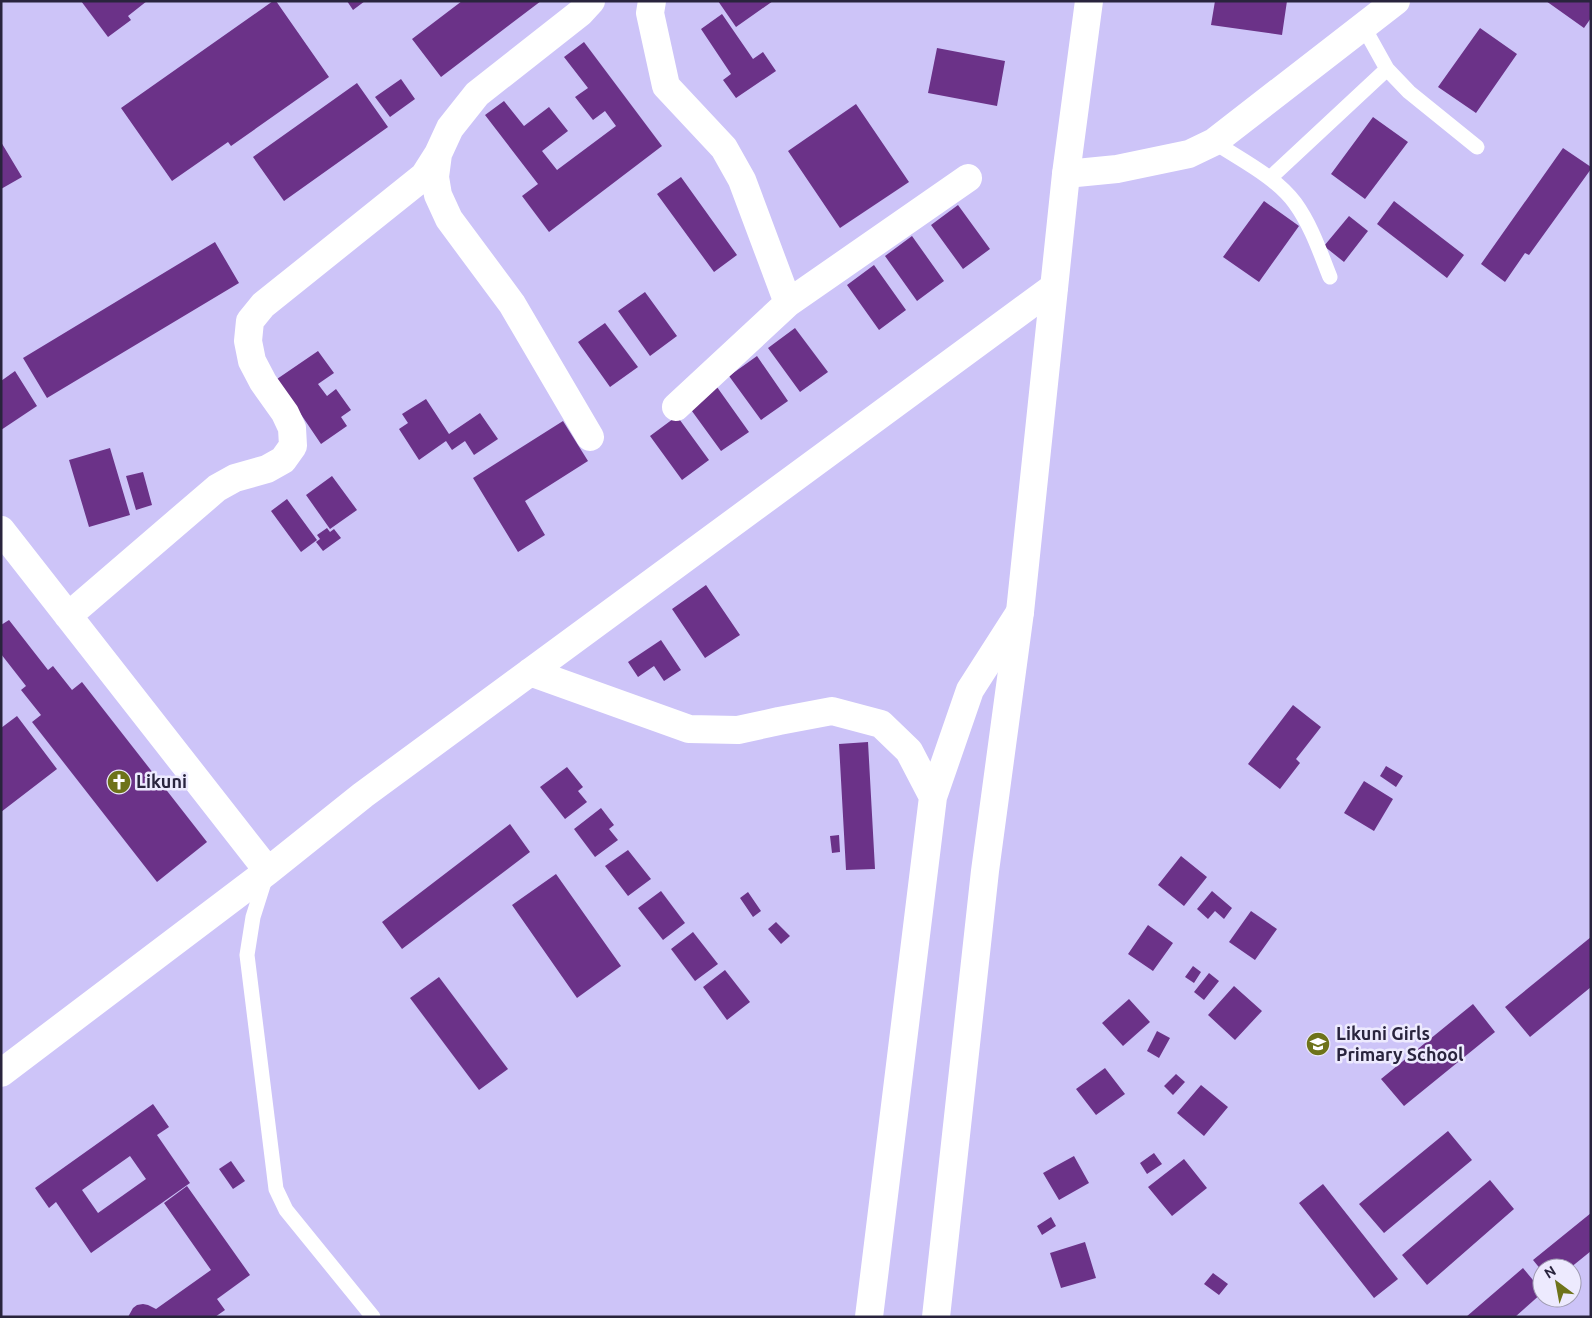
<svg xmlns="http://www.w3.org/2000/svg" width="1592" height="1318" viewBox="0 0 1592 1318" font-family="Ubuntu,sans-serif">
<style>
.building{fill:#6b3288;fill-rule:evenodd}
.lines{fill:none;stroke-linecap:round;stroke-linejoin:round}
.lane{stroke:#fff;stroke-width:15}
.street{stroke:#fff;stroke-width:28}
.secondary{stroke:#fff;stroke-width:28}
.labels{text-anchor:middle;stroke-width:5;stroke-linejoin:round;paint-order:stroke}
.poi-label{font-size:18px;font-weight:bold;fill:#29243d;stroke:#edeafe;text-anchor:start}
</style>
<rect width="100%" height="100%" fill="#cdc4f8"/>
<path class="building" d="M81,1H147L128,16L131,20L108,37Z
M273,1H276L329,77L231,146L228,142L172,181L121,108Z
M347,1H365L353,10Z
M462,1H541L441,77L412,39Z
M718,1H773L736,27Z
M1215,1H1287L1282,35L1211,25Z
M1546,1H1591V18L1584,28Z
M722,14L753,59L763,52L776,71L736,98L723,80L731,74L701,29Z
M1480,28L1517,54L1476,113L1438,87Z
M584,42L662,146L549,232L522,196L538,184L485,115L504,101L524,126L549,107L568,131L542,151L557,170L616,126L605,111L593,120L575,97L588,88L564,57Z
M937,48L1005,61L997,106L928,93Z
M401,79L415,99L390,117L375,97Z
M357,83L388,127L284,201L253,157Z
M856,104L909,182L840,228L788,151Z
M1373,117L1408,142L1365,199L1331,174Z
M1,142L22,177L1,189Z
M1563,148L1591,167V169L1529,255L1525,253L1505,282L1481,264Z
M681,177L737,255L714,272L657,194Z
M1264,201L1299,226L1259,282L1223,257Z
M1394,201L1464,255L1447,278L1377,224Z
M958,205L990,249L963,269L931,225Z
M1349,216L1368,231L1344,262L1324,246Z
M912,236L944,281L917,301L885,256Z
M215,242L239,283L47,398L23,358Z
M874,265L906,310L879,330L847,285Z
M645,292L677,336L650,356L618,311Z
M605,323L638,367L610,387L578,342Z
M795,328L828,372L800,392L768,348Z
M318,351L334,373L318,384L327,396L336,389L351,410L341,417L347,426L321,444L277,379Z
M757,356L788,401L761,420L729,376Z
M15,371L37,406L1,430V381Z
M717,387L749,432L721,451L689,407Z
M426,399L449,434L480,413L498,439L474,455L465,441L452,450L446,441L419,460L399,429L408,423L402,414Z
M677,416L709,460L682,480L650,436Z
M563,421L588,461L525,501L545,535L518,552L473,478Z
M110,448L130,515L89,527L69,460Z
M143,472L152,505L136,510L126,476Z
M332,476L357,510L330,529L306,495Z
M287,499L317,540L301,552L271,511Z
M327,528L330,532L334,529L341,538L323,551L316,542L320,539L317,535Z
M706,585L740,635L705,658L672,609Z
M9,620L48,670L53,666L72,690L82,682L207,842L157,882L32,722L41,715L21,690L26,686L1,654V625Z
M661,640L681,670L664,681L654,666L638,677L628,662Z
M1293,705L1321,727L1296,759L1300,763L1280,789L1248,764Z
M17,716L57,769L1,812V728Z
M868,742L875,869L846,870L839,744Z
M1386,766L1403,776L1396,787L1380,776Z
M567,767L583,787L578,791L587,802L565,819L540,787Z
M1364,781L1393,799L1374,831L1344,813Z
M601,808L614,825L609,829L618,840L595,857L574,829Z
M510,824L530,852L402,949L382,922Z
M839,835L840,852L832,853L830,836Z
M628,850L651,879L628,896L605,866Z
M1181,856L1207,877L1184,906L1158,885Z
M556,874L621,966L577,998L512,905Z
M661,891L685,923L663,940L638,908Z
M1212,891L1232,908L1224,919L1215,911L1208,919L1197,909Z
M748,892L761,911L753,917L740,898Z
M1251,911L1277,929L1255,960L1229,942Z
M776,922L790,936L781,944L768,929Z
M1148,925L1173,943L1153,971L1128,954Z
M693,932L718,964L695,981L671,949Z
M1591,937V987L1530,1037L1505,1007Z
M1193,966L1201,972L1194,983L1185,977Z
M725,970L750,1002L727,1020L703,987Z
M1209,973L1219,981L1204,1000L1194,992Z
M439,977L508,1069L479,1090L410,998Z
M1234,986L1262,1011L1235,1040L1208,1015Z
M1129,999L1150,1022L1123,1046L1102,1023Z
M1473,1004L1495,1032L1404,1106L1381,1079Z
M1157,1031L1170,1038L1159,1058L1147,1051Z
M1105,1068L1125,1094L1096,1115L1076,1089Z
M1176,1074L1185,1082L1173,1095L1164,1086Z
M1201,1085L1228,1107L1204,1136L1177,1113Z
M153,1104L169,1127L157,1135L190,1183L91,1253L56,1202L49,1208L35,1188ZM130,1156L146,1179L98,1213L82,1190Z
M1448,1131L1472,1160L1384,1233L1359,1204Z
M1154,1153L1162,1164L1147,1174L1140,1163Z
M1074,1156L1089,1183L1059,1200L1043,1173Z
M1184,1159L1207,1188L1172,1216L1148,1187Z
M231,1161L245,1181L233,1189L219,1169Z
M1490,1180L1514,1209L1427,1285L1402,1255Z
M1323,1184L1398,1279L1374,1298L1299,1203Z
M187,1186L250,1275L217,1299L225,1310L215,1317H128L133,1308L137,1305L143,1304L148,1305L156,1309L211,1270L164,1203Z
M1591,1213V1251L1570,1268H1542V1271L1533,1260Z
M1051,1217L1056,1226L1042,1235L1037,1226Z
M1085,1242L1096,1278L1061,1288L1050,1253Z
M1523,1268L1542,1291V1293L1515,1317H1466Z
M1213,1273L1228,1284L1219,1295L1204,1284Z"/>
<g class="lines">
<path class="lane" d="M1363,26L1387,69L1409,92L1477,147
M1214,142C1241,160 1276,177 1295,203C1311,225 1320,252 1330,277
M1270,178L1387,69
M266,876L253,917L247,955L276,1189L286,1210L373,1317"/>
<path class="street" d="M652,1L650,13L666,86L724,148L742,180L788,303
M438,154L435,177L438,195L449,219L512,304L590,437
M1066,174L1117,169L1189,154L1214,142L1396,1
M676,407L788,303L968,178
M1,530L268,871
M68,616L217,488L235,478L267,469L283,460L293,446L292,428L285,413L263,382L252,361L248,341L250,321L263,305L424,176L438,154L450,128L477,94L580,13L591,1
M530,672L689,729L738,730L779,721L832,711L881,724L909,751L933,797
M1,1073L268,871L363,795L1054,287
M869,1317L933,797L970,690L1020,612"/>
<path class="secondary" d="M936,1317L985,871L1020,612L1066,174L1089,1"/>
</g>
<defs>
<g id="church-disc" transform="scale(1.25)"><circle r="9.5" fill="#6e731a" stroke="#edeafe"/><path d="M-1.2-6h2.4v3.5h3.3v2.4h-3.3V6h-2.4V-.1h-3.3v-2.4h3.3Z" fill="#fff"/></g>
<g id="school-disc" transform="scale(1.25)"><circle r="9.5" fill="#6e731a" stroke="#edeafe"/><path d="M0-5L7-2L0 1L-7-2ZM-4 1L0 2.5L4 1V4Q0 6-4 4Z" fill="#fff"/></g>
</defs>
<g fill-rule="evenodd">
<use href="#church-disc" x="119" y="782"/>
<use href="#school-disc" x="1318" y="1044"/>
</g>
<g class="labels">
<g class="poi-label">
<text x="136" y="788">Likuni</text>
<text x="1336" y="1040">Likuni Girls<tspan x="1336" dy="21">Primary School</tspan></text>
</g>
</g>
<rect width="1592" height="1318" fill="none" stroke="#29243d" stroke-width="5"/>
<g transform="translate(1557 1283) rotate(328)"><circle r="24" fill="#edeafe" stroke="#9f9bb1"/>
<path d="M0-4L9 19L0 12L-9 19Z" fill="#6e731a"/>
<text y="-8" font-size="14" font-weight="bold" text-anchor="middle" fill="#29243d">N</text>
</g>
</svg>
